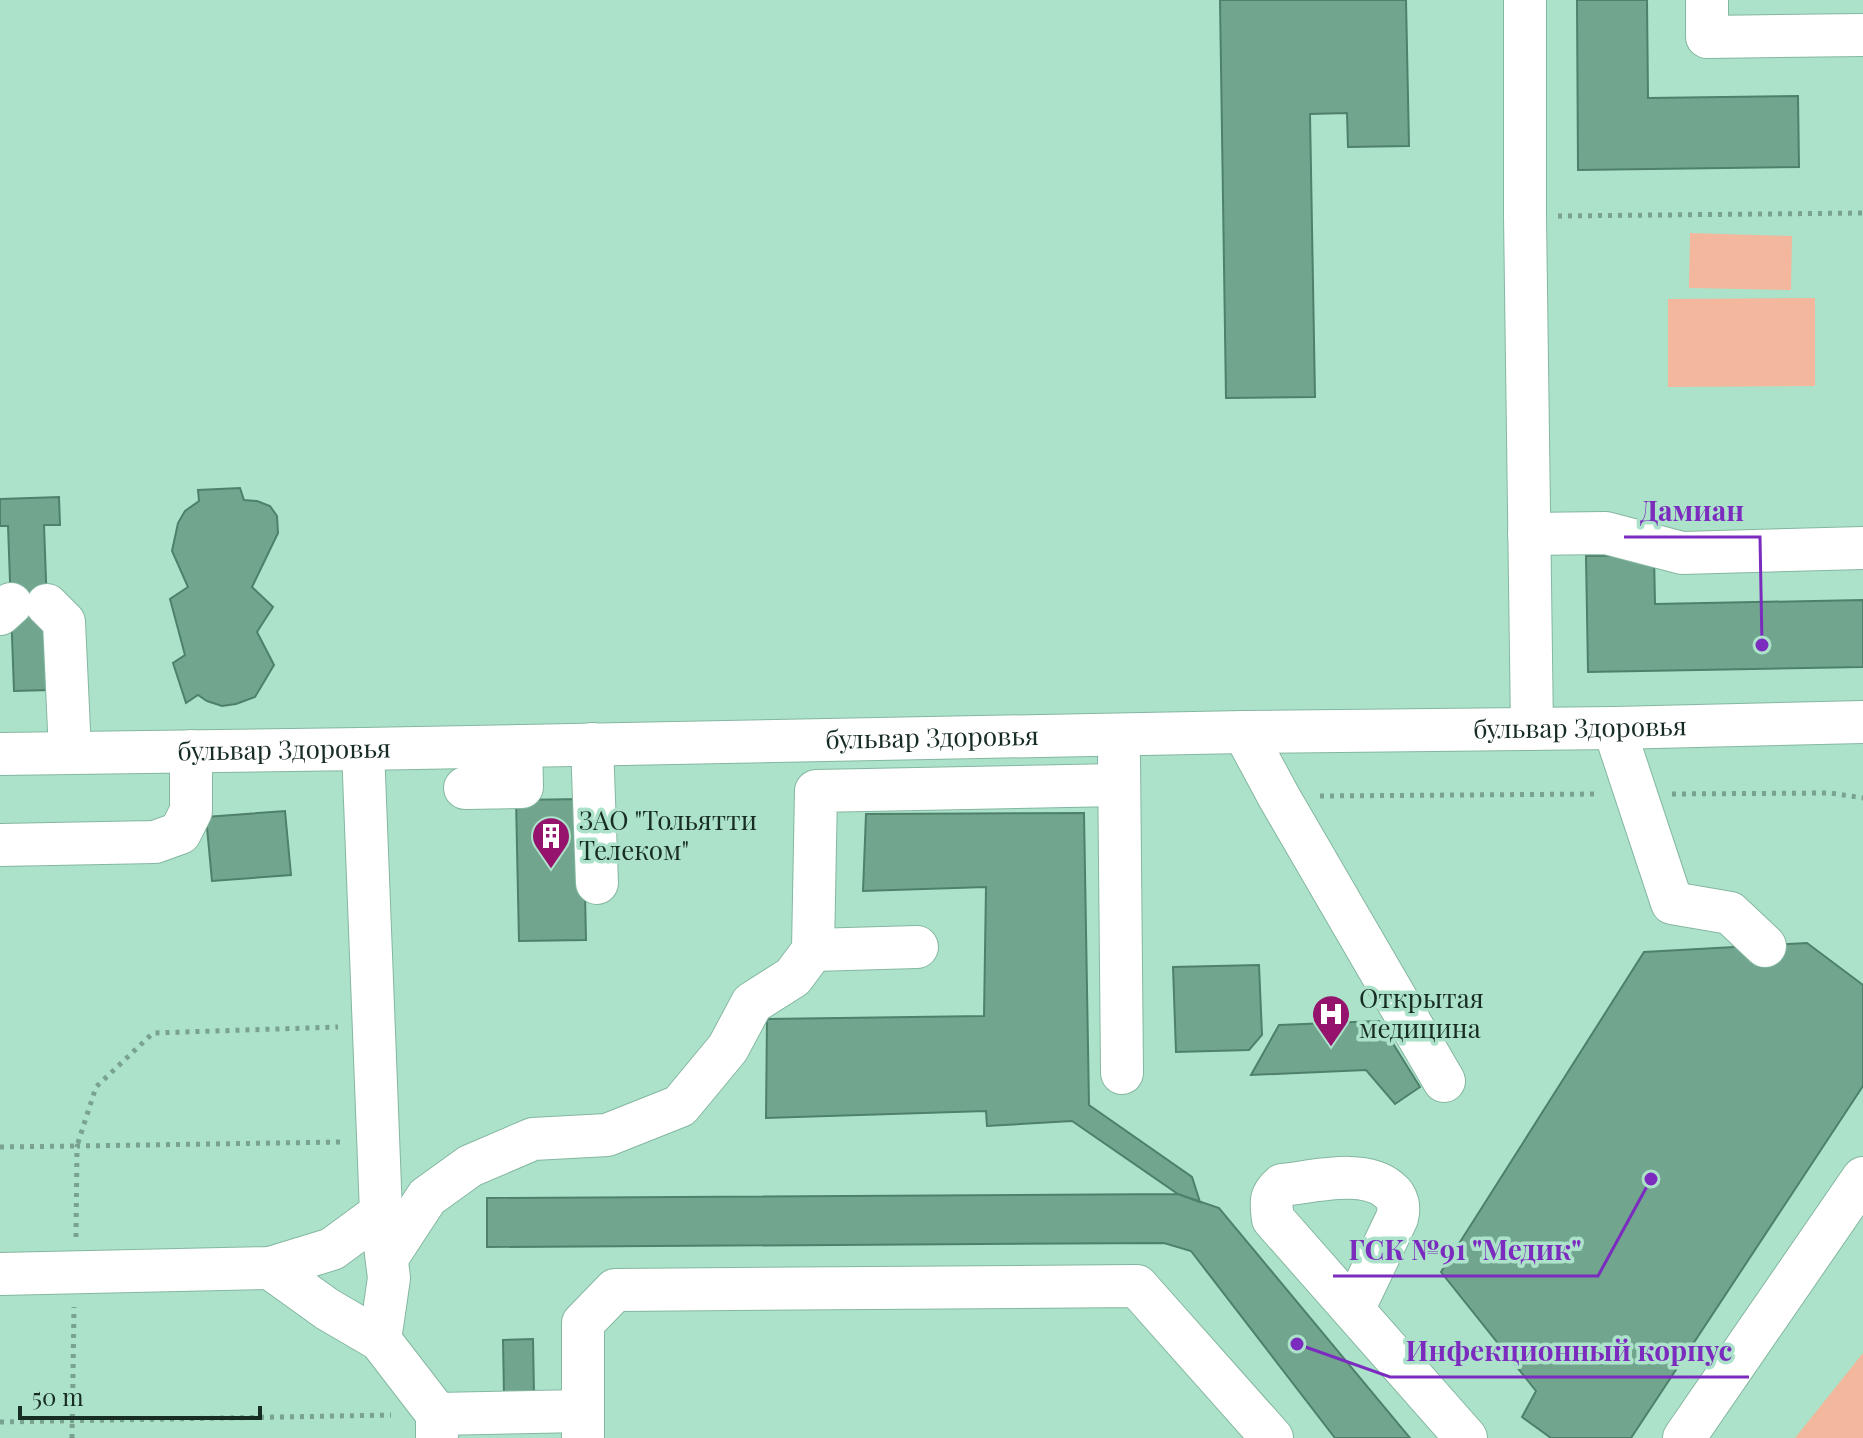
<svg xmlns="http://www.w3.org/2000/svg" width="1863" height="1438" viewBox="0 0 1863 1438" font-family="'Playfair Display',serif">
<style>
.green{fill:#f2b79c}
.building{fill:#72a58e;stroke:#4e806b;stroke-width:2}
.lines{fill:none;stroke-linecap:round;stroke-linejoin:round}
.minor-casing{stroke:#84b7a0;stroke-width:44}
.path{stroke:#79a290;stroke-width:5;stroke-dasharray:4 6;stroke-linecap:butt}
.minor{stroke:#fff;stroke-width:42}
.labels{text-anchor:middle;stroke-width:7;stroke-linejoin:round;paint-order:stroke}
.street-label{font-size:26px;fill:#172c23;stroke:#ade2ca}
.poi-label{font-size:26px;fill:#172c23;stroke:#ade2ca;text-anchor:start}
.leader{fill:none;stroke:#7b2cbf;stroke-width:3}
.callout-dot{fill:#7b2cbf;stroke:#ade2ca;stroke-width:3}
.callout-label{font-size:28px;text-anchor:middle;font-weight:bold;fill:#7b2cbf;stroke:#ade2ca;stroke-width:7;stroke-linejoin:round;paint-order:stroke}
</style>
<rect width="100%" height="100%" fill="#ade2ca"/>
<path class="green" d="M1690,233L1792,236L1791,290L1689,288Z
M1815,298V386L1668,387V299Z
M1863,1353V1438H1795Z"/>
<path class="building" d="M1220,0H1406L1409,146L1348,147L1347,113L1310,114L1315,397L1226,398Z
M1577,0H1647L1648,98L1798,96L1799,167L1578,170Z
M240,488L244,500L257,501L270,506L277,516L278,533L252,587L273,607L257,632L274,665L255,697L236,704L222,706L207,701L198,695L186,703L173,663L185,655L170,599L188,587L172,551L178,523L185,511L199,501L198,490Z
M59,497L60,525H44L50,690L14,691L8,526H0V499Z
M1654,555L1655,604L1863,600V667L1588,672L1586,556Z
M583,799L586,940L519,941L516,800Z
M285,811L291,875L212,881L206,817Z
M1084,813L1089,1105L1192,1177L1200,1202L1178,1194L1072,1121L987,1126L986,1111L766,1118L767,1019L984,1016L986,887L863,891L866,814Z
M1807,943L1863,985V1086L1631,1438H1551L1522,1417L1536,1391L1441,1272L1644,952Z
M1259,965L1262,1035L1249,1050L1176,1052L1173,967Z
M1379,1021L1420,1087L1395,1104L1366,1070L1251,1075L1279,1025Z
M1178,1194L1219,1208L1410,1438H1335L1191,1251L1164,1243L487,1247V1198Z
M533,1339L534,1396H504L503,1340Z"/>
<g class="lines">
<g class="minor-casing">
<g id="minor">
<path d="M1525,0V216L1532,729"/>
<path d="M1707,0V37L1863,35"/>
<path d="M1529,534L1606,533L1682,553L1863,548"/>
<path d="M47,605L64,622L70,752"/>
<path d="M0,614L11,604"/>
<path d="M1614,728L1672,903L1730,913L1765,946"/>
<path d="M1244,732L1279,797L1444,1081"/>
<path d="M592,744L597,883"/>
<path d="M363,749L381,1213L389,1278L380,1340"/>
<path id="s1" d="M0,754L363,749L1244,732L1614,728L1863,722"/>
<path d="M1119,758L1122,1073"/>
<path d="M465,788L522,787L521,746"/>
<path d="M0,845L155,842L180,833L191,811V751"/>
<path d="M813,950L917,947"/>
<path d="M387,1258L427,1197L470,1166L533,1139L607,1135L680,1106L728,1048L752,1003L793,977L813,950L816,791L1119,785"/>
<path d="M270,1268L327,1309L380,1340L437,1414V1438"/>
<path d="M0,1274L270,1268L332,1249L381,1213"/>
<path d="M1353,1310L1397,1218C1400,1207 1398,1197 1389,1190C1364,1168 1313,1182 1282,1185C1269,1196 1271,1203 1273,1219L1466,1438"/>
<path d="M437,1414L582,1411"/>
<path d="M583,1438V1323L615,1290L1137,1286L1272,1438"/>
<path d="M1684,1438L1863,1178"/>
</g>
</g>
<path class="path" d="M1558,216L1863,213
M1672,794L1830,793L1863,798
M1320,796L1598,794
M0,1147L77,1146L96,1087L153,1033L338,1027
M76,1237L77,1146L344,1142
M0,1422L391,1415
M72,1438L74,1307"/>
<use href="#minor" class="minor"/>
</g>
<defs>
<g id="building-pin" transform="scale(2)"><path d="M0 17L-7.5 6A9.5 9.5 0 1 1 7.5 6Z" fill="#95136c" stroke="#ade2ca"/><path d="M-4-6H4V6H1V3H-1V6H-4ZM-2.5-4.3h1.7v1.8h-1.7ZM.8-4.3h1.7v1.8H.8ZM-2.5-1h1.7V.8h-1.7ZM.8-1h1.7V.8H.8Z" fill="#fff"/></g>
<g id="hospital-pin" transform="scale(2)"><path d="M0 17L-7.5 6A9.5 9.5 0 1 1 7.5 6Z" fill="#95136c" stroke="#ade2ca"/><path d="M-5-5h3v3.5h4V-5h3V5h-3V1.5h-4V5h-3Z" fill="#fff"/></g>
</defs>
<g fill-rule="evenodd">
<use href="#building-pin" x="551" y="836"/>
<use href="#hospital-pin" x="1331" y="1014"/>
</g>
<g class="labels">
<g class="street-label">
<text dy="9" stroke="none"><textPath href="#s1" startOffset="1580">бульвар Здоровья</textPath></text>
<text dy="9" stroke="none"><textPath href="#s1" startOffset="932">бульвар Здоровья</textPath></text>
<text dy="9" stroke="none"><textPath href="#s1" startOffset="284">бульвар Здоровья</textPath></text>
</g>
<g class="poi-label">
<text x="579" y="830">ЗАО "Тольятти<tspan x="579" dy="30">Телеком"</tspan></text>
<text x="1359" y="1008">Открытая<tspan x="1359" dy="30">медицина</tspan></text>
</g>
</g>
<path class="leader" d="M1762 645L1760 537H1624M1651 1179L1598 1276H1333M1297 1344L1390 1377H1749"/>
<g class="callout-dot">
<circle cx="1762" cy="645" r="8"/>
<circle cx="1651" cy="1179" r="8"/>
<circle cx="1297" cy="1344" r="8"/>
</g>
<g class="callout-label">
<text x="1692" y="521">Дамиан</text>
<text x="1465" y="1260">ГСК №91 "Медик"</text>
<text x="1569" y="1361">Инфекционный корпус</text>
</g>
<path d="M20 1406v12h240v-12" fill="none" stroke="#172c23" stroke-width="4"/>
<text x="32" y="1406" font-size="24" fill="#172c23" stroke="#ade2ca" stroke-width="6" paint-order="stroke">50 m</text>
</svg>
